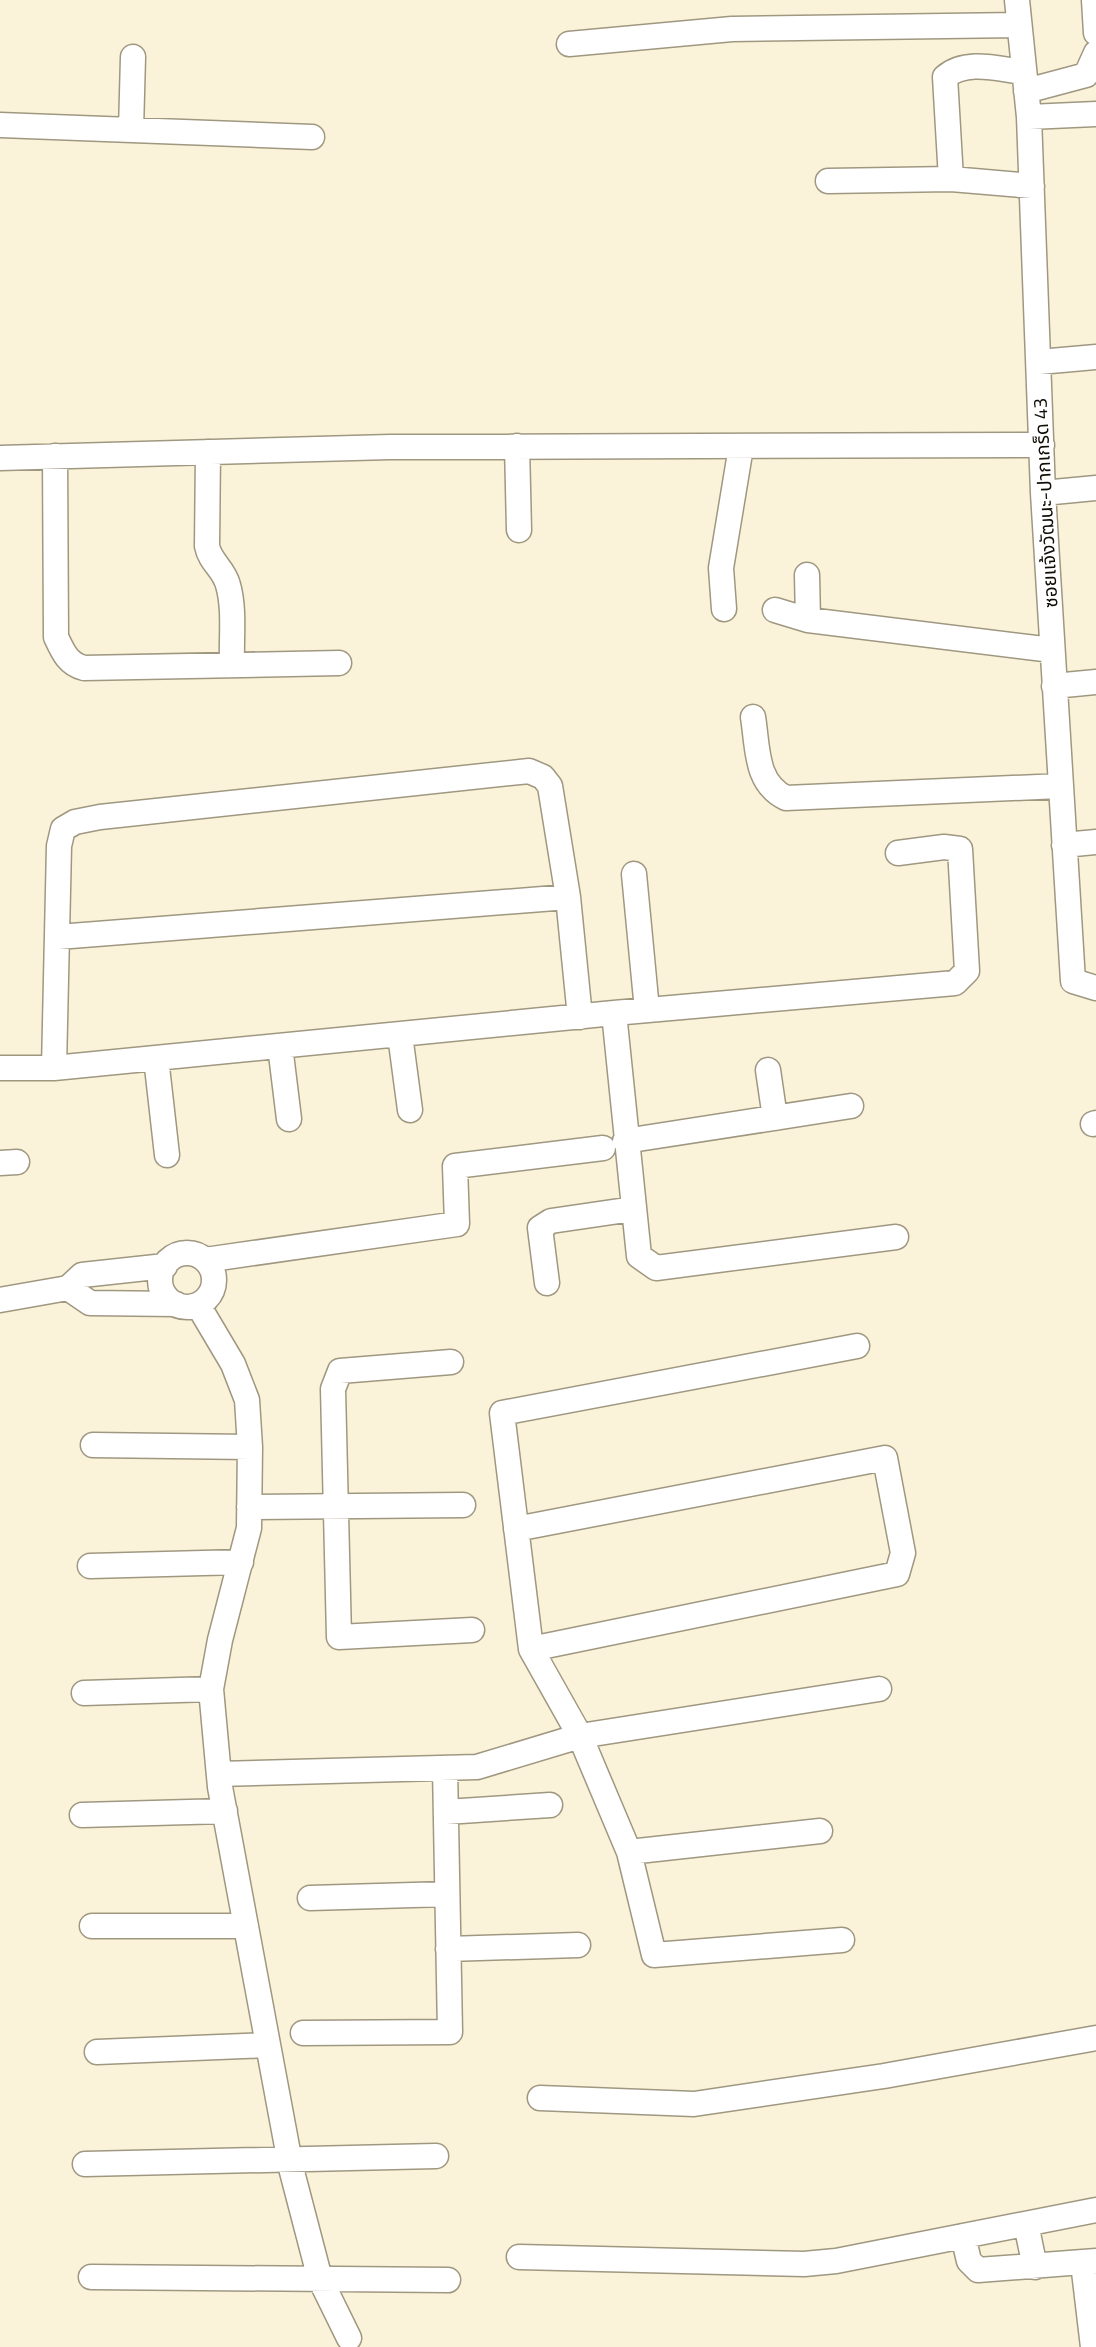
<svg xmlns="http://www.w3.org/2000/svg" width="1096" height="2347" viewBox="0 0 1096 2347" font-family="'Titillium Web','Noto Sans Thai',sans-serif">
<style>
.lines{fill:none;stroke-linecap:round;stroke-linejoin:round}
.minor-casing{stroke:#9f9780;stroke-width:27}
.minor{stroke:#fff;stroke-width:24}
.labels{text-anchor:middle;stroke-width:7;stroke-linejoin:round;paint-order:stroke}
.street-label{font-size:19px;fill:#100d05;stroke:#fff}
</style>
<rect width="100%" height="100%" fill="#fbf3d9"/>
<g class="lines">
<g class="minor-casing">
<path id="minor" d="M1017,0L1029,117L1043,493L1073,981L1096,988
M1094,0L1096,33
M569,44L732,29L1019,25
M1024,72C998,69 966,59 945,77L951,179L1032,186
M1026,91L1086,75L1096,53
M1029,117L1096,114
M0,125L312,137
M131,130L133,57
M828,181L951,179
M1039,362L1096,357
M517,446L519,530
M208,452L207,546C210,562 224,569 228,585C235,609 231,639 232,664
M55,456L56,637C63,652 68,664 84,668L339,663
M0,458L390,447L1042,445
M1043,493L1096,488
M807,575L808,620
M724,609L721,568L741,447
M775,610L808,620L1052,650
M1054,686L1096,682
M753,717C758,748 755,783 786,798L1060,786
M1064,845L1096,842
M634,874L647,1010
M58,937L568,897
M614,1013L639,1256L656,1268L896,1237
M400,1035L410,1110
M280,1046L289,1119
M156,1058L167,1155
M0,1068H54L614,1013L955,983L967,971L960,849L944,847L898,853
M54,1068L59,846L63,829L75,822L100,817L529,771L543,777L550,786L568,897L580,1017
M768,1070L775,1118
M1093,1124L1096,1123
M625,1141L851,1106
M0,1163L17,1162
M160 1280a27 27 0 1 1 54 0a27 27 0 1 1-54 0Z
M205,1260L457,1224L455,1166L603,1148
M547,1283L540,1228L551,1221L633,1209
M68,1288L90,1303L176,1304
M0,1300L68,1288L82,1275L165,1266
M198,1305L233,1364L247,1400L250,1447L249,1528L220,1640L211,1689L220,1787L291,2168L320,2279L349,2338
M451,1362L340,1371L333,1389L339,1637L472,1630
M93,1445L250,1447
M249,1507L463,1505
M516,1529L885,1458L903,1553L897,1574L531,1649
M90,1566L241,1562
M84,1693L211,1689
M219,1774L477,1767L580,1736L879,1689
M446,1812L550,1805
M82,1815L225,1811
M629,1852L820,1831
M310,1898L447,1894
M92,1926H246
M842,1940L654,1955L629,1852L580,1736L531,1649L502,1413L857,1346
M448,1949L578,1945
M303,2033L450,2032L445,1768
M97,2052L268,2045
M540,2098L694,2104L884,2076L1096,2038
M85,2164L436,2156
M1026,2224L1035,2267
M963,2236L969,2261L978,2270L1096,2261
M519,2257L804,2264L836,2261L1096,2210
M1083,2263L1093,2347
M91,2277L448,2280"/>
</g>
<use href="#minor" class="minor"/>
</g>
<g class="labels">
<g class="street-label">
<text transform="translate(1045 503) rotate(-93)" y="7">ซอยแจ้งวัฒนะ-ปากเกร็ด 43</text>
</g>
</g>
</svg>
